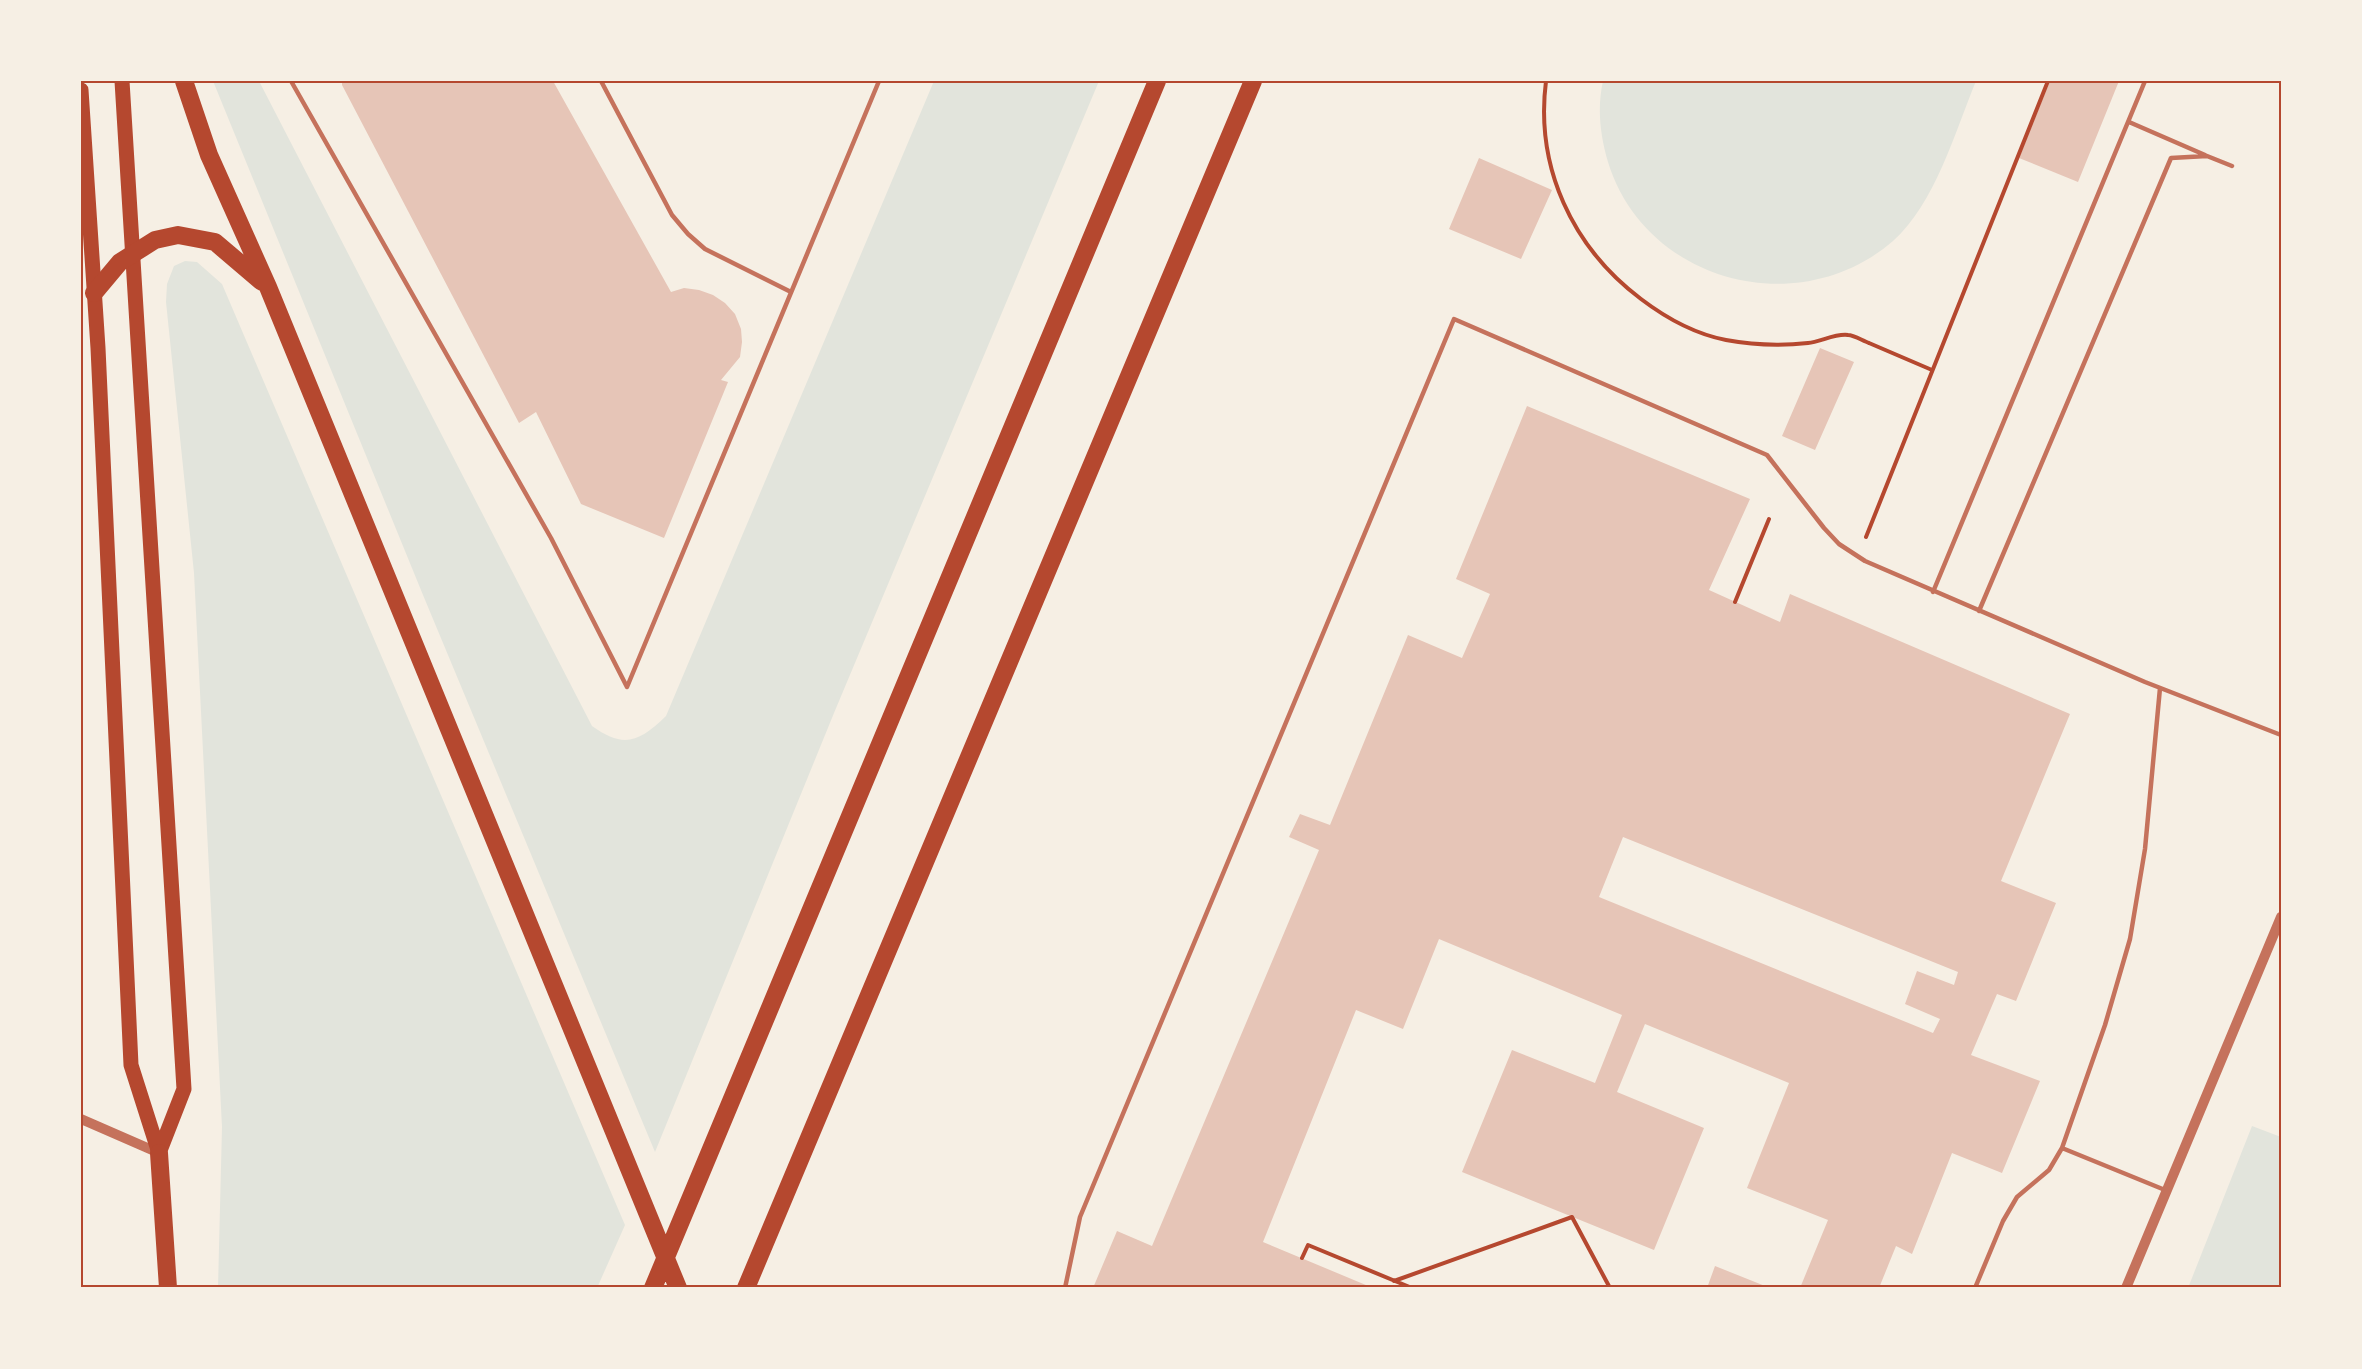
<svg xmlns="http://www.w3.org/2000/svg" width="2362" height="1369" viewBox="0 0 2362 1369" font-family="'Open Sans',sans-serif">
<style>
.green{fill:#e2e4dc}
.building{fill:#e6c5b7;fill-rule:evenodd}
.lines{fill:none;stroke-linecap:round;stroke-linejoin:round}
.path{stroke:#b5482f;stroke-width:4}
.service{stroke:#c5725c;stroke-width:4.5}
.tertiary{stroke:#c5725c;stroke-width:10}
.primary{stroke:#b5482f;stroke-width:15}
.motorway{stroke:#b5482f;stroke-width:18}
.neatline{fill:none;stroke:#b5482f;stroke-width:2}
</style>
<rect width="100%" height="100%" fill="#f6efe4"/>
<path class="green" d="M213,81H259L592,726C624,749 639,742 666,716L934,81H1099L834,713L655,1152L423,595Z
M1603,81H1976C1955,132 1935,204 1893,241C1798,323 1645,282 1608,162C1600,135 1597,108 1603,81Z
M185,261L197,262L222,284L625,1225L597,1288H218L222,1127L194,573L166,302L167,284L174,266Z
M2252,1126L2281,1137V1288H2188Z"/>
<path class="building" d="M342,81H553L671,292L684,288L699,290L713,295L725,303L735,314L741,329L742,342L740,357L721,380L728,382L664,538L581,504L536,412L519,423L342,85Z
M2050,81H2119L2078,182L2019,158Z
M1479,158L1552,190L1521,259L1449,229Z
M1820,348L1854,362L1815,450L1782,436Z
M1527,406L1750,499L1709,590L1780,622L1790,594L2070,714L2001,881L2056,903L2016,1001L1997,994L1971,1055L2040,1081L2002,1173L1952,1153L1912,1254L1896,1246L1879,1288H1800L1828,1220L1747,1188L1789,1083L1645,1024L1617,1092L1704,1128L1654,1250L1462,1172L1512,1050L1595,1083L1622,1015L1439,939L1403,1029L1356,1010L1263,1242L1373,1288H1093L1117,1231L1152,1246L1319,850L1289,837L1300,814L1330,825L1408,635L1462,658L1490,594L1456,579ZM1623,837L1958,972L1954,985L1917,971L1905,1004L1940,1019L1933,1033L1599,897Z
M1715,1266L1770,1288H1707Z"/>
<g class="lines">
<path class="path" d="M1546,81C1535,167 1572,247 1641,299C1666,318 1695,334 1726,340C1753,345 1780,346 1808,343C1820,342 1836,333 1848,335C1854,335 1863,341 1869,343C1890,352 1911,361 1932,370
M1866,537L2048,81
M1735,602L1769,519
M1302,1258L1308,1245L1412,1288
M1394,1281L1572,1217L1610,1288"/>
<path class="service" d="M291,81L551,538L627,687L879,81
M601,81L672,215L688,234L705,249L791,292
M2129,122L2205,155
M1933,592L2145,81
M1979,611L2171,158L2207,156L2232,166
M2062,1148L2165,1190
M1065,1288L1080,1217L1454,319L1767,455L1824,528L1839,544L1865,561L2145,682L2281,735
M1975,1288L2003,1221L2017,1197L2049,1170L2062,1148L2105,1025L2130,939L2145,849L2160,688"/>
<path class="tertiary" d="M81,1119L159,1153
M2126,1288L2281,917"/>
<path class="primary" d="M122,81L184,1089L159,1153
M81,90L98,348L131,1065L159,1153"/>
<path class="motorway" d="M184,81L209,155L268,287L678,1288
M94,293L120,262L155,240L178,235L215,242L262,282
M159,1153L168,1288
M653,1288L1157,81
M746,1288L1253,81"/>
</g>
<rect width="2362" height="1369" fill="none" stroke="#f6efe4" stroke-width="165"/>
<rect x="82" y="82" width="2198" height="1204" class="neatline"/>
</svg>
